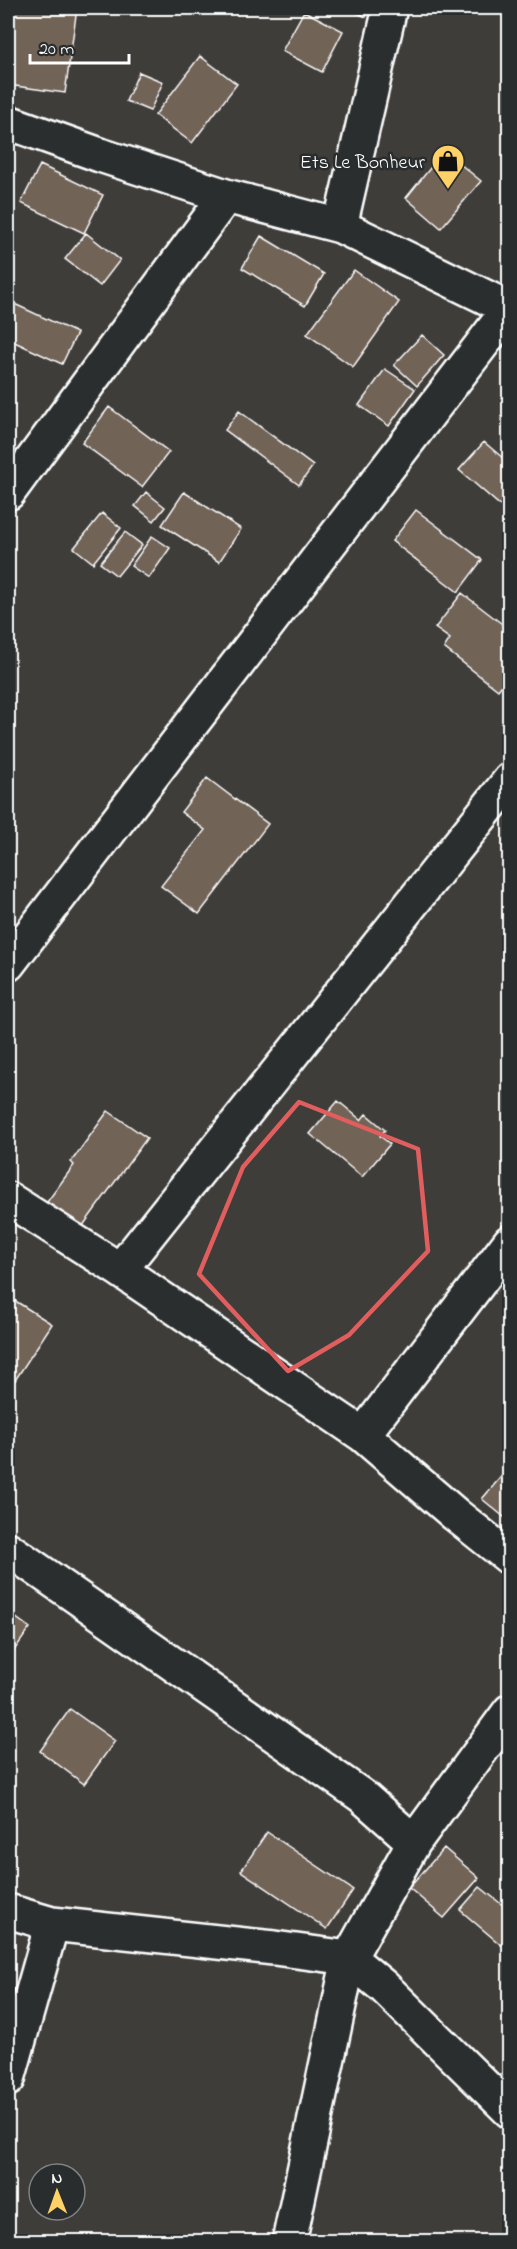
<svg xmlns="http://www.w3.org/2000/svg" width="517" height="2249" viewBox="0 0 517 2249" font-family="'Indie Flower',sans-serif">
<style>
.building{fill:#716357;stroke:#fff;stroke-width:1.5}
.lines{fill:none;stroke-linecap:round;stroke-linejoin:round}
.minor-casing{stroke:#fff;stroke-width:38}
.minor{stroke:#2a2d2e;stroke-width:33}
.marked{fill:none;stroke:#e05e5e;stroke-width:4.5;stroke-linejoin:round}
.labels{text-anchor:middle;stroke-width:5;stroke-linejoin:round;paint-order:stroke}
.poi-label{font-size:20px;fill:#fff;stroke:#2a2d2e;text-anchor:end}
</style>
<rect width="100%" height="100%" fill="#3f3d3a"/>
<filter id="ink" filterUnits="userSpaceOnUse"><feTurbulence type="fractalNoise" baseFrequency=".0167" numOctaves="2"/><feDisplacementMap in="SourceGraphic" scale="12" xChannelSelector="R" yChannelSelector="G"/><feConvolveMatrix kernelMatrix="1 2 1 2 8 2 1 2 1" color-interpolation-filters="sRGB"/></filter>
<g filter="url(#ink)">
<path class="building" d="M8,8H77L65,93L8,85Z
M346,8H371L366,17Z
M304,11L343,31L322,72L282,51Z
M200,56L237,84L192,143L155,115Z
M139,72L163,82L150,111L126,101Z
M444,151L481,181L441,228L406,198Z
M40,165L103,195L84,233L21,203Z
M86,233L120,260L100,286L65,259Z
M261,236L324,274L305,306L242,268Z
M354,270L399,302L353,367L307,334Z
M8,301L77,333L62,364L8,339Z
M422,335L444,355L417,386L394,365Z
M385,369L415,389L389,426L359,405Z
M109,407L169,452L142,487L82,443Z
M239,411L313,466L299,485L225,430Z
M484,442L510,464V514L459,470Z
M146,492L165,507L154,521L135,506Z
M184,492L241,529L219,562L162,525Z
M416,510L482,560L458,592L392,541Z
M102,513L121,528L93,563L74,548Z
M125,532L142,545L117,576L100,563Z
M152,536L170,548L149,578L131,566Z
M462,593L510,630V675L498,690L444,648L450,639L435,628Z
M207,778L268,824L199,914L161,886L205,830L181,812Z
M338,1101L361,1120L366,1114L385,1130L380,1136L390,1144L362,1177L310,1134Z
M108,1111L147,1138L82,1227L47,1202L74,1165L71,1162Z
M9,1297L52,1324L8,1391V1300Z
M506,1471L510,1474V1522L482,1499Z
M8,1612L30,1628L8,1659Z
M70,1709L115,1741L84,1784L40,1751Z
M267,1832L353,1890L327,1929L241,1871Z
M444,1848L479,1878L444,1918L409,1888Z
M480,1887L510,1911V1936L501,1945L460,1910Z"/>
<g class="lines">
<g class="minor-casing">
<path id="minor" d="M8,122L100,155L226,196L340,226L510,309
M340,226L390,8
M8,493L226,196
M8,964L509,309
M8,1199L120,1270L363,1435L456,1515L510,1558
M120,1270L510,780
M363,1435L510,1242
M8,1549L362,1796L414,1842
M8,1911L52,1924L274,1948L349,1958L384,1987L510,2111
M8,2079L52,1924
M289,2242L349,1958L414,1842L510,1711"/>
</g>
<use href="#minor" class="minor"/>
</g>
</g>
<path class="marked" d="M299,1102L418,1149L428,1251L349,1335L288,1371L199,1274L243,1167Z"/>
<defs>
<g id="shop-pin" transform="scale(1.725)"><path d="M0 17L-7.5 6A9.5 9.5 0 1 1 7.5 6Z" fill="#ffd166" stroke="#2a2d2e"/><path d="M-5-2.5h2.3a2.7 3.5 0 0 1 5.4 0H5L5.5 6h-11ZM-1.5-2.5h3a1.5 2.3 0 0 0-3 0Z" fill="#111"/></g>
</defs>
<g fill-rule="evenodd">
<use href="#shop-pin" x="448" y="161"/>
</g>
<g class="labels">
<g class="poi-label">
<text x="425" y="168">Ets Le Bonheur</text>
</g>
</g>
<rect width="517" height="2249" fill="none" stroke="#2a2d2e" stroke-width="30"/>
<rect x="15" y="15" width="487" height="2219" fill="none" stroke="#fff" stroke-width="2" filter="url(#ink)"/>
<g transform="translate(57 2192) rotate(359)"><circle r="28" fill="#2a2d2e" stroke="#7f8182" stroke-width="1.5"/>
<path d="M0-4.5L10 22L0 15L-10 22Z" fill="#ffd166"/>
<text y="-9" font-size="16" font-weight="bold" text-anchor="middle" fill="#ffffff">N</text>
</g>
<path d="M30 54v9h99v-9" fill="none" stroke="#ffffff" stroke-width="3"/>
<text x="39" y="54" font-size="18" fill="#ffffff" stroke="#2a2d2e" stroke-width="4.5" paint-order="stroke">20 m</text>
</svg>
